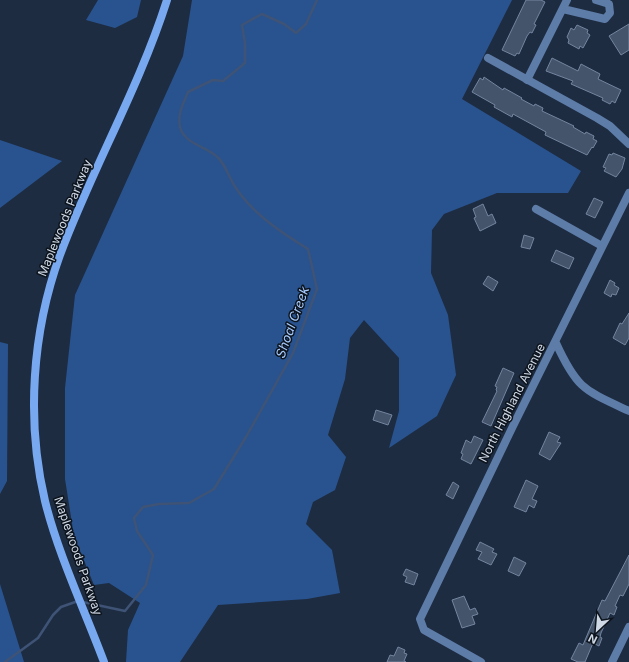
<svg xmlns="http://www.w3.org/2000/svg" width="629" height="662" viewBox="0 0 629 662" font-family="Inter,sans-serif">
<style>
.forest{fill:#29538f}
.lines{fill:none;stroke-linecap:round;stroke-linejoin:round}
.stream{stroke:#3e5375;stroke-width:2.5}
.building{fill:#44546b;stroke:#74859f}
.minor{stroke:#5e7ca8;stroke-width:8}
.secondary{stroke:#78a9f0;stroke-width:8}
.labels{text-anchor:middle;stroke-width:3;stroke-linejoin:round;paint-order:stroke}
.street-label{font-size:12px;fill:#cfd9e6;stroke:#0d141d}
.water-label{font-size:13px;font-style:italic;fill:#a5c9fd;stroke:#0d141d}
</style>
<rect width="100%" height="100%" fill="#1d2c41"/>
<path class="forest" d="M98,0H141L137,17L115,28L86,20Z
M192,0H512L462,99L581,171L568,193H497L444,214L432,230L431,273L448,315L456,375L437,416L389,448L399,411V358L364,320L350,338L345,379L328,435L346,457L335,490L313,502L306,524L332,550L340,593L307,599L218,605L180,662H126L128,630L140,603L109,583L94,585L74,536L65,479V388L75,295L183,56Z
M0,140L62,161L0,208Z
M0,342L8,344L7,481L0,494Z
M0,584L24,662H0Z"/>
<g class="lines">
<path class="stream" d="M83,602L125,611L146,585L153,555L137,531L134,518L143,507L159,504L189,503L214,489L246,437L293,353L317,289L308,249C282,233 253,214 236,188C228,177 226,163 215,155C204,146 184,143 180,127C177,114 184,102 188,92L213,80L223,81L245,63V43L242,25L262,14L284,24L296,33L306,24L317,0
M5,662L38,638L53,615L61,607L78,601"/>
</g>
<path class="building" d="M526,0H541L545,2L534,24L536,25L532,33L530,32L527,36L519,54L517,53L515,56L502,50Z
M629,24V50L621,55L609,36Z
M577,25L588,30L587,33L590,35L583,48L580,46L579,49L568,43L569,40L567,37L571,28L574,30Z
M552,58L578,71L581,64L600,74L598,79L621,90L615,103L612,101L610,104L602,100L603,98L571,84L573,81L546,71Z
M484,77L503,90L504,88L522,98L521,99L534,106L535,104L543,108L542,111L574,126L573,127L585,134L586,132L594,136L593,139L597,141L593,148L592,147L587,155L545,135L546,132L513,114L512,117L494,107L495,105L472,92L480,78L483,80Z
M613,153L625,158L622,169L616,177L604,171L606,168L603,167L609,154L612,155Z
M594,198L603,202L595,218L586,214Z
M483,204L488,216L492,214L496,223L480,231L474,218L476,217L473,209Z
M524,235L534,238L530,249L521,247Z
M556,250L574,258L569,269L551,261Z
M488,276L498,282L493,291L483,284Z
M610,280L615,283L614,285L619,288L616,295L612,294L611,297L604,293Z
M629,313V338L625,345L613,338L620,323L622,324Z
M503,368L514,373L491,426L482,422L497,391L496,390L497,387L495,386Z
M376,410L392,415L388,425L373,420Z
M549,432L560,437L557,442L561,443L550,460L539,454Z
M474,436L483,440L471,464L461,459L463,454L461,453L466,440L471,443Z
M526,480L538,486L532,499L537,501L534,508L529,505L526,512L514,507Z
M453,482L459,486L453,499L446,495Z
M480,542L494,549L492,552L497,554L491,565L478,559L482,552L476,550Z
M629,555V584L623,596L620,595L615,606L617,607L614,615L610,613L601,633L600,637L602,638L599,646L593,643L585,662H578L571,659L579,643L583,645L602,600L605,601Z
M514,557L526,563L519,576L508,571Z
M406,569L418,574L414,585L405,582L407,577L403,575Z
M464,596L470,610L475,608L478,614L472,616L475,624L462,628L452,600Z
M398,647L405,650L404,653L407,654L404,661L406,662H387L390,655L394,656Z"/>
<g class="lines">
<path class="minor" d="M563,9L605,19L610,13L609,4L596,0
M488,58L597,118L610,126L629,144
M527,80L567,0
M536,209L602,246
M556,343C577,389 584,390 629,411
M481,662L424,630L420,619L513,426L629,193
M612,662L629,627"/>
<path class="secondary" d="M104,662C85,611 58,554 45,501C26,421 32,332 60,255C92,169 139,88 167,0"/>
</g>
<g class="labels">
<g class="street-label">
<text transform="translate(65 218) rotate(-68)" y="4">Maplewoods Parkway</text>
<text transform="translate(512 403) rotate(-63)" y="4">North Highland Avenue</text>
<text transform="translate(78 556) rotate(71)" y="4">Maplewoods Parkway</text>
</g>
<g class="water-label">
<text transform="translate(292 322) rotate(-70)" y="5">Shoal Creek</text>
</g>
</g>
<g transform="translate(597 630) rotate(206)" stroke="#0d141d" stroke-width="3" paint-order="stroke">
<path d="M0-3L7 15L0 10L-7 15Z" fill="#cfd9e6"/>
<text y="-6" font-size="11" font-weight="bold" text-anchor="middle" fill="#cfd9e6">N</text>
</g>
</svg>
